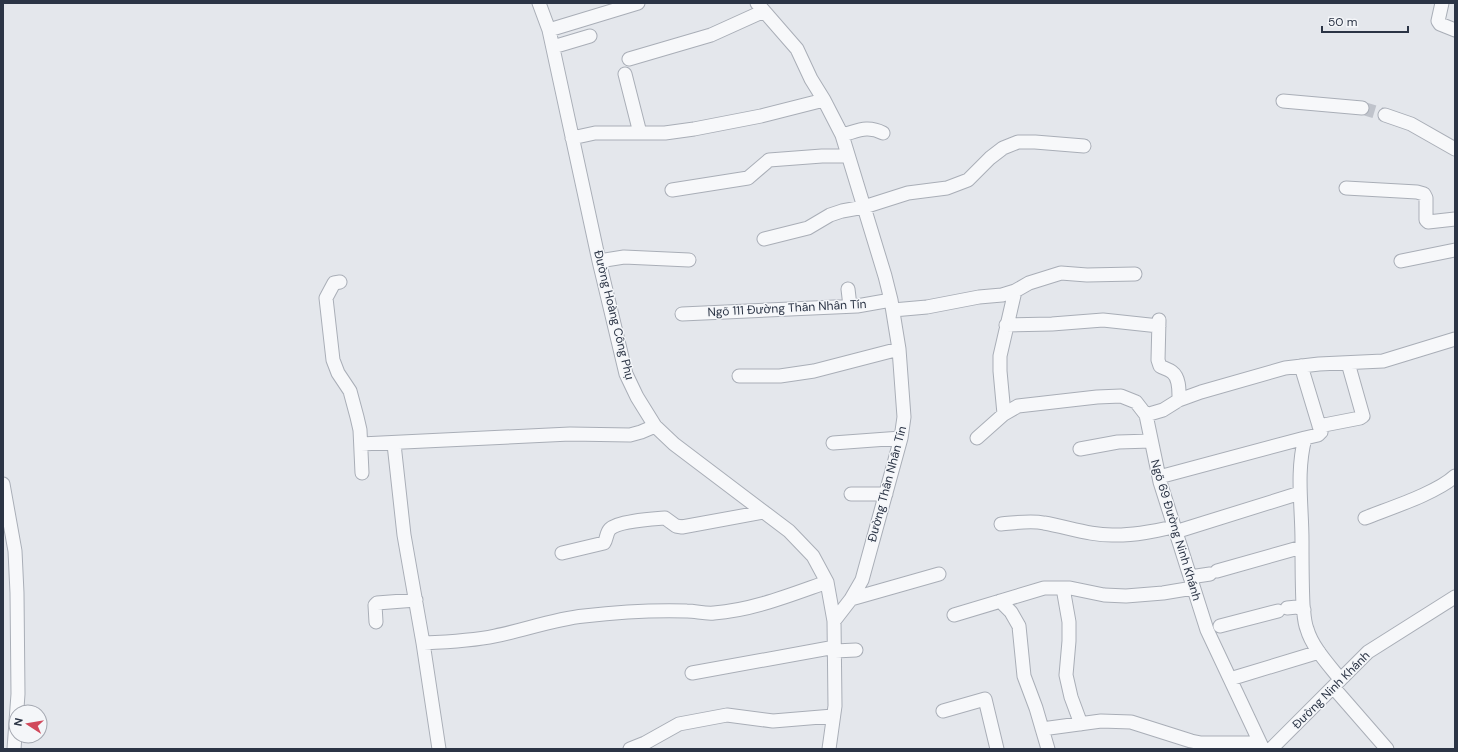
<svg xmlns="http://www.w3.org/2000/svg" width="1458" height="752" viewBox="0 0 1458 752" font-family="'DM Sans',sans-serif">
<style>
.lines{fill:none;stroke-linecap:round;stroke-linejoin:round}
.minor-tunnel{stroke:#bfc3cb;stroke-width:13;stroke-dasharray:13 6;stroke-linecap:butt}
.minor-casing{stroke:#a9aeb7;stroke-width:15}
.minor{stroke:#f7f8fa;stroke-width:13}
.labels{text-anchor:middle;stroke-width:3;stroke-linejoin:round;paint-order:stroke}
.street-label{font-size:12px;fill:#2b3445;stroke:#f4f6f9}
</style>
<rect width="100%" height="100%" fill="#e4e7ec"/>
<g class="lines">
<path class="minor-tunnel" d="M1362,108L1385,115"/>
<g class="minor-casing">
<path id="minor" d="M539,3L549,30L599,261L626,374L637,397L655,426L674,444L789,531L813,556L827,582L834,621
M757,3L797,49L811,79L824,100L842,135L885,276L891,300L899,349L904,417L901,438L862,580L851,599L834,621L835,706L829,749
M1442,3L1438,21L1440,24L1455,30
M549,30L638,3
M553,47L590,36
M629,59L711,35L764,11
M625,74L640,133
M1283,101L1362,108
M1385,115L1411,124L1455,149
M842,135C858,131 867,125 883,133
M572,138L595,133H665L694,129L761,116L824,100
M1346,188L1417,192L1424,194L1426,198V220L1428,222L1455,219
M672,190L748,178L769,160L822,156H848
M764,239L808,228L830,215L842,211L864,207L908,193L947,188L968,180L990,158L1003,148L1018,142H1035L1084,146
M599,261L624,257L689,260
M1401,261L1455,250
M340,282L334,283L326,298L333,360L338,373L350,391L357,417L360,430L362,473
M848,289L850,306
M893,310L927,307L979,297L1002,295L1015,291L1029,283L1061,273L1087,275L1135,274
M682,314L857,306L891,300
M1159,320L1158,360L1160,366C1163,368 1168,369 1172,372C1180,378 1179,391 1179,400
M1006,325L1052,324L1103,320L1159,326
M1301,366L1321,432L1318,435L1305,438C1296,472 1302,506 1302,541C1302,562 1302,583 1303,605C1304,612 1304,622 1307,629C1312,647 1329,665 1340,679
M739,376H780L814,371L899,349
M1004,414L1000,371V356L1015,291
M1146,415L1163,410L1179,400L1201,392L1285,368L1319,364L1383,361L1455,339
M1319,426L1360,418L1363,416L1348,363
M977,438L1004,414L1018,406L1097,397L1121,396L1136,402L1146,415L1160,482L1207,630L1263,749
M833,443L901,438
M361,444L570,434L630,435L641,432L655,426
M394,444L404,535L423,643L439,749
M1080,449L1118,442L1151,441
M1159,477L1305,438
M3,484L15,551L17,593L18,694L14,749
M851,494H886
M1365,518C1390,508 1437,493 1455,476
M1001,524C1015,523 1030,520 1044,523C1068,527 1091,536 1116,535C1136,535 1155,531 1174,527
M1175,532L1300,493
M562,553L604,543C607,539 606,533 610,529C618,521 653,519 665,518L676,526L682,527L764,512
M1217,571L1302,547
M1190,577L1210,574
M1063,588L1069,622V641L1066,675L1071,697L1081,724
M851,599L939,574
M1000,601L1011,612L1019,626L1024,676L1036,708L1048,749
M1287,608L1297,607L1304,610
M954,615L1044,588H1070L1104,595L1126,596L1163,593L1193,588
M376,622L375,605L377,603L416,600
M1220,626L1278,611
M423,643C447,642 472,641 495,636C525,630 554,619 584,616C618,612 653,610 687,611C696,611 705,614 714,613C753,610 790,595 827,582
M835,651L856,650
M692,673L835,647
M1230,679L1319,652
M1333,687L1387,749
M943,711L985,699L997,749
M1042,729L1101,721L1131,722L1191,741L1201,743H1260
M630,749L645,743L679,724L727,715L773,721L833,716
M1271,749L1368,652L1455,597"/>
</g>
<use href="#minor" class="minor"/>
</g>
<g class="labels">
<g class="street-label">
<text transform="translate(787 308) rotate(-3)" y="4">Ngõ 111 Đường Thân Nhân Tín</text>
<text transform="translate(614 315) rotate(76)" y="4">Đường Hoàng Công Phụ</text>
<text transform="translate(887 484) rotate(-75)" y="4">Đường Thân Nhân Tín</text>
<text transform="translate(1176 530) rotate(73)" y="4">Ngõ 69 Đường Ninh Khánh</text>
<text transform="translate(1331 690) rotate(-45)" y="4">Đường Ninh Khánh</text>
</g>
</g>
<rect width="1458" height="752" fill="none" stroke="#2b3445" stroke-width="8"/>
<g transform="translate(28 724) rotate(282)"><circle r="19" fill="#f4f6f9" stroke="#a4a8b1"/>
<path d="M0-3L7 15L0 10L-7 15Z" fill="#d1495b"/>
<text y="-6" font-size="11" font-weight="bold" text-anchor="middle" fill="#2b3445">N</text>
</g>
<path d="M1322 26v6h86v-6" fill="none" stroke="#2b3445" stroke-width="2"/>
<text x="1328" y="26" font-size="12" fill="#2b3445" stroke="#f4f6f9" stroke-width="3" paint-order="stroke">50 m</text>
</svg>
